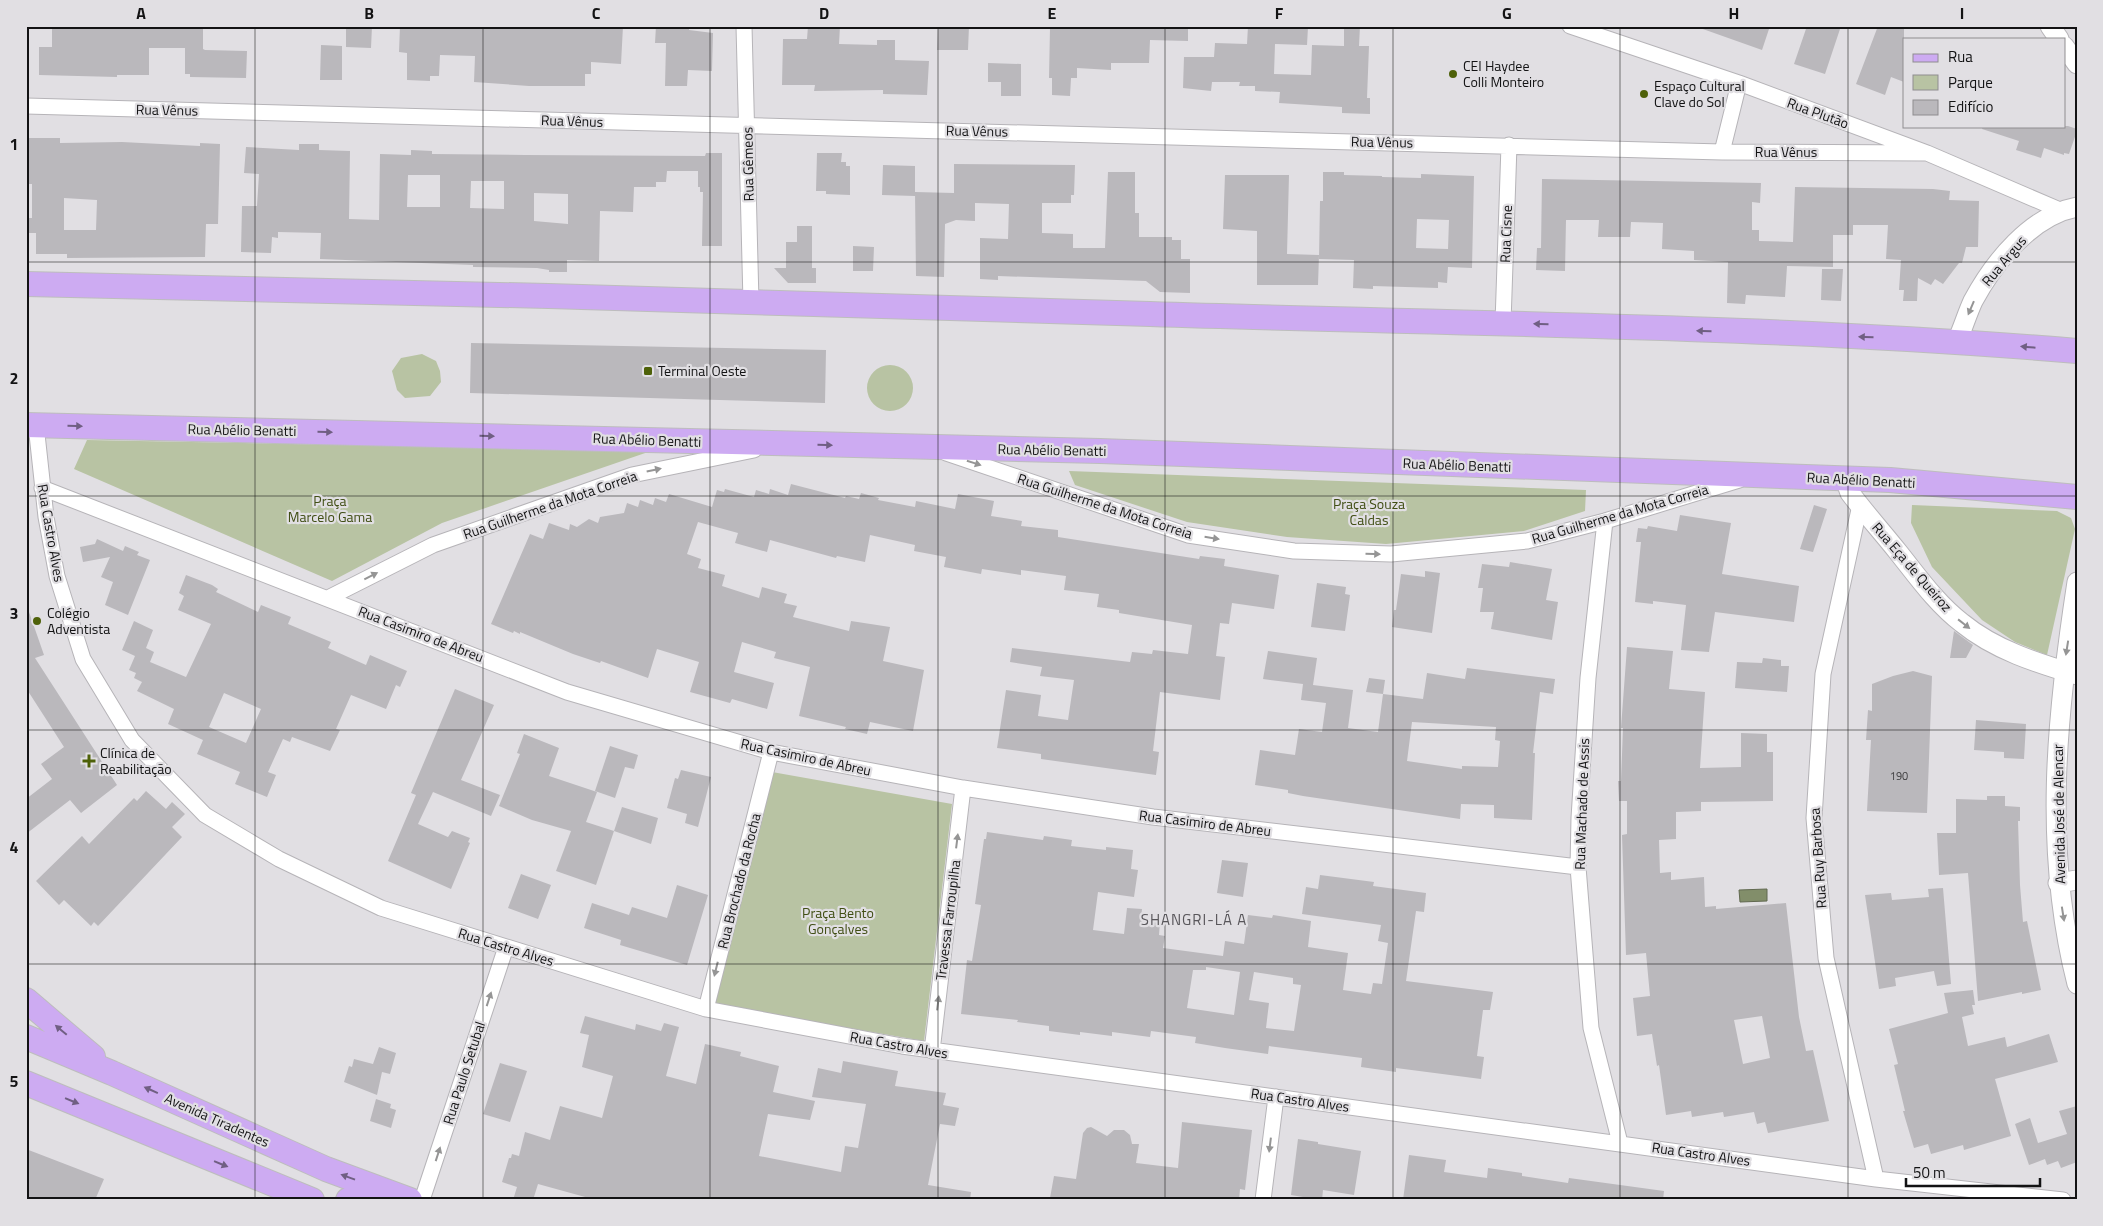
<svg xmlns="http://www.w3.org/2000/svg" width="2103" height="1226" viewBox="0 0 2103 1226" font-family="'Titillium Web',sans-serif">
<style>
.green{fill:#b8c3a3}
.water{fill:#828e6a;stroke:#616950}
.building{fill:#bab8bc;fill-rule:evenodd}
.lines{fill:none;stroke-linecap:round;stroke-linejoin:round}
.minor-casing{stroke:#b6b4b8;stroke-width:17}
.tertiary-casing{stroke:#b6b4b8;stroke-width:21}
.primary-casing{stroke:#bdbdbd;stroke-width:26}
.minor{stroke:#fff;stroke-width:15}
.tertiary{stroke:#fff;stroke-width:19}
.primary{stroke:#cdabf2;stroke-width:24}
.oneway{fill:#959595}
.oneway2{fill:#705f83}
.grid{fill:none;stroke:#131314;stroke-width:1;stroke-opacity:0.55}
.poi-dot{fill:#4e6109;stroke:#e1dfe3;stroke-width:2}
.labels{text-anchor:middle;stroke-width:4.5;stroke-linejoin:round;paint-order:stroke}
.number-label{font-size:11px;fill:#3d3c3e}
.poi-label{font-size:14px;fill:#131314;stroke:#e1dfe3;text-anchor:start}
.street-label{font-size:14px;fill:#131314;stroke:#e1dfe3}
.park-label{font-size:14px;fill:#404e14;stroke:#e1dfe3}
.neighbourhood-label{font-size:15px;letter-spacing:1px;fill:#58565a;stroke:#e1dfe3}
.neatline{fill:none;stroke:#131314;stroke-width:2}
.grid-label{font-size:16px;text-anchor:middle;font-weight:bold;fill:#131314}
</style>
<rect width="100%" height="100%" fill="#e1dfe3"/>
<path class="green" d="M422,354L436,361L440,371L441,382L430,396L405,398L397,390L392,371L401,358Z
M867 388a23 23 0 1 1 46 0a23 23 0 1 1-46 0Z
M87,440L651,451L442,523L332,581L74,469Z
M1069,471L1586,490L1585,511L1524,531L1386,544L1287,537L1187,522L1075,485Z
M1912,505L2057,511L2071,518L2075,529L2047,655L2015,642L1982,620L1932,567L1911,523Z
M772,772L952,804L924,1041L715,1005Z"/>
<path class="water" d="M1767,889V901L1740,902L1739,890Z"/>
<path class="building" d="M93,26H203V49L205,50L247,51L246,78L190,77V74H185V48H149V75H117V77L39,75V47H52V29H93Z
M346,26H372L371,48L346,47Z
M400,26L592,28V26H623L621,64L591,62V74H585V86H529L474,82L475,56L440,55L439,76H430V81L407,80V53L399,52Z
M656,26H689V30L713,33L712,71L688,70L687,86H665L666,43H655Z
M808,26H840L839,44L877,45V40H895V60L929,61L927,95L883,94V90L814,91L815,85H782L783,39H807Z
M938,26H969L968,50H937Z
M1075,26H1188V41L1150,40L1149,63H1111V70L1077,68V78H1071L1070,96L1052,95V78H1049L1050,28H1075Z
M1248,26L1308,27L1307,45L1275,44L1274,74L1311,75L1312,45L1344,46V26H1360L1359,46H1369L1367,98H1370V114L1342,113V107L1279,103L1280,92L1255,91V86H1239L1240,82H1212L1211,91L1183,88L1184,57H1214L1215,43L1247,44Z
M1700,26H1770L1762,50L1700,28Z
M1807,26H1841L1825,74L1794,64Z
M1878,26H1904V82L1891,77L1885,95L1856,84Z
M321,45L342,46V80H320Z
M988,63L1021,64V96H1001V82H988Z
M1983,126H2068L2077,129V131L2069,154L2064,153V155L2044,148L2041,158L2016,150L2019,141L1982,129Z
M26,138H60V143L122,142L200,146V143L220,144L218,224H206L205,257L67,258V254H36V233H26V218H32V184H26ZM64,198L97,200L96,230H64Z
M299,144H319V150L350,151L349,219L379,220L380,154L411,155V150L432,151V154L525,155L705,156L706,153H722V246H702L703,192H700V187H698V171H667L666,182H656V187H634L633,212L600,211L599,261L567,260V272H549V270L537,268L473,267V265L320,259L321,233L278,232V238L272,237L271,253L241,252L242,206H257L259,174L244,173L246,147L299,150ZM408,175H440V207H407ZM471,181H504V209L470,208ZM534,193L568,194V224L534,221Z
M817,153H842L841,162H846V166H850V195L826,194V191H816Z
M954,164L1075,165L1074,195H1071V203H1042V233L1073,234V248H1105L1108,172H1135V213H1139V237H1172V240H1181V259H1190V293L1160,292L1146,281L998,276V280L980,279V238L1008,239L1009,204L975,203V221L956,220L945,224L944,277L916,276L915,192L954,193Z
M883,165L915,166V196L882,195Z
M1323,172H1344V175L1382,176V177L1421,178V174L1474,176L1472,268L1448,267L1447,283L1438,282V288L1373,286V289L1353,288L1354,260L1319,259L1320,201H1323ZM1417,219L1449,220L1448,249L1416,248Z
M1225,175H1289L1287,254L1319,255L1318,285H1257V231L1223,229Z
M1542,179L1761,183L1760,203L1752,202V230H1759V241L1793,242L1795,187L1933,189L1950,191L1949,200L1979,201L1978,247H1966L1962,263H1959L1943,284L1935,279L1931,285L1918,278L1917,301H1903L1904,290H1899L1901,260L1886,259L1888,225H1853V235H1833V267L1787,266L1785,297L1746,295L1745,304L1727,303L1728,262L1694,260V251L1662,249L1663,223L1631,222L1630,237H1598L1599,220H1566L1565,271L1536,270L1537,248H1541Z
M797,226H812V268H816V283H788L774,268H786V242H797Z
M853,246L874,247L873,271H853Z
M1822,269H1843L1841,301L1821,300Z
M471,343L826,350L825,403L470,393Z
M791,484L845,498L846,496L859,499L861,493L879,498L878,500L915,507L916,501L955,509L958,494L994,501L991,516L1022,521L1021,526L1058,530V537L1199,559L1200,556L1225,559L1224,566L1279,575L1274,609L1232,603L1229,624L1220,623L1216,656L1225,657L1220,700L1160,692L1153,751L1159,752L1156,775L1041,759V754L997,748L1006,690L1041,695L1038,716L1068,720L1074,680L1040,676L1042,667L1010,662L1012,648L1130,662L1132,652L1152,654L1153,650L1188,654L1192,625L1119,613V610L1097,607L1099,594L1064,590L1066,576L1021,570V575L982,569L981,574L944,567L946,557L914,551L915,545L870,535L865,562L837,556L836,558L770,540L767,552L735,543L738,533L698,522L687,554L701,559L698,568L725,575L722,586L759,598L762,587L787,594L784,603L797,606L793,617L849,631L851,621L890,627L883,661L924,670L913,731L870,722L867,734L845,729L846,727L799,716L810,667L774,658L776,652L742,642L734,672L774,683L767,709L732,699L730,703L690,692L699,662L657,649L648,678L601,661L600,663L573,654L520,632V634L514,631L513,633L491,624L530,534L543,539L549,523L569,530L570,524L577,527L589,519L598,523L600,517L624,513L627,503L638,507L640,500L653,505L655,498L666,502L669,494L712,507L717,490L724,492L725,489L754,497L756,490L769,494L770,489L788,495Z
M1814,505L1827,509L1813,552L1800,549Z
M1680,515L1731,523L1722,574L1799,586L1794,622L1715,612L1709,652L1681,650L1686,605L1653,601V604L1635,602L1641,542H1636L1638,528L1647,529L1648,526L1677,531Z
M97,539L123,551L125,546L139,552L137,555L150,560L128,615L105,605L113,582L101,577L110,557L83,562L80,547L95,544Z
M1510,562L1552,569L1546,600L1558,602L1552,640L1491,629L1494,612H1480L1483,588H1478L1482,564L1509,567Z
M1425,571L1440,573L1432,633L1392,627L1394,610H1396L1401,574L1425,577Z
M186,575L212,585L218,589L216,592L258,612L261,605L291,617L288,624L331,642L328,648L366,665L370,655L407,671L400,687L396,685L386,709L351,695L336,729L340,730L330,751L292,737L290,742L283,739L268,772L276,775L267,797L235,784L240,772L197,754L203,740L168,724L174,709L137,691L142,682L134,678L136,673L129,670L135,656L122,650L134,621L153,630L146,648L154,652L150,662L186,677L211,624L178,610L184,596L179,593ZM224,693L261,709L246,743L209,727Z
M1317,583L1346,587L1345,594L1350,595L1345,631L1311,627Z
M26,612H29L44,655L35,658L117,785L81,813L70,800L26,834V799L52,779L41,764L64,747L26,688Z
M1954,631L1973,645L1966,658H1950Z
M1627,647L1673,651L1669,689L1705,692L1700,768L1741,767V733L1767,734V752H1773V801L1701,802V811L1676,812V839L1659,840L1660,873L1671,872V880L1704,877L1705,907L1716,906V909L1786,903L1799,1017L1806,1051L1813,1050L1829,1121L1768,1133L1765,1122L1757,1124L1754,1112L1724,1117L1723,1112L1692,1117L1691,1111L1666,1115L1659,1065L1657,1066L1652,1034L1637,1036L1633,998L1650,996L1646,953L1626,955L1622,835L1627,834V801H1619L1618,781H1621L1623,728H1621ZM1762,1016L1770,1058L1743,1064L1734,1020Z
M1268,651L1317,658L1313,685L1353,690L1348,728L1378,732L1383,694L1423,699L1427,673L1465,679L1467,668L1555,679L1553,694L1540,692L1533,753H1535L1532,820L1494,818V805L1461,804L1460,819L1303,796L1288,793V790L1255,785L1260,750L1295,755L1299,729L1322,732L1326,703L1301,700L1303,684L1263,679ZM1412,722L1496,727L1495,740L1500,741L1498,767L1462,766V769L1407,761Z
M1763,658L1781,660V666H1789L1787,692L1735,688L1737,662L1762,663Z
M1913,671L1932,676L1927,813L1867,811L1871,740H1866L1868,710L1872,711V684L1893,676Z
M1369,678L1385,680L1383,694L1366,692Z
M455,689L494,705L461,780L500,795L491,816L433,792L418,824L448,837L452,831L470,838L468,842L470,843L451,889L388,861L416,795L411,793Z
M1976,720L2026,724L2024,759L2004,758V752L1974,750Z
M524,734L559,748L549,776L597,792L586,822L614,831L622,807L658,818L651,844L614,831L596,885L556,871L571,831L532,820L499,806L520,754L517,753Z
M610,746L638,755L634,769L625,767L615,798L595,791Z
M681,770L711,777L698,827L685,823L687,814L667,808L675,778L678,779Z
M146,791L166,809L172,802L185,814L172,827L182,837L98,926L94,922L91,926L64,900L59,905L36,881L82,836L89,844L134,798L137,801Z
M1987,796H2005V806L2020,807V821H2018L2020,885L2023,922L2027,921L2041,990L2022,994V992L1978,1001L1968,873L1939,875L1937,833H1956V799L1987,800Z
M987,832L1043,840L1044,836L1072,840L1071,846L1106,850V847L1133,850L1131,869L1138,870L1134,897L1098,892L1093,930L1124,934L1127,908L1142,909L1141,918L1160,921L1159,935L1165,936L1163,948L1223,956L1225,941L1244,944L1248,915L1272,918L1273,915L1311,921L1308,947L1348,953L1343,990L1371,994L1373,983L1382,984L1388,943L1378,941L1381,925L1302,914L1306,887L1318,889L1320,875L1374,882L1373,886L1426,893L1424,912L1416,911L1406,981L1493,992L1490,1010H1483L1477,1056L1484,1057L1481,1079L1396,1068V1072L1361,1067L1362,1058L1269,1046L1268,1054L1225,1048L1195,1043L1196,1037L1151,1031L1150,1037L1112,1032V1036L1080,1032V1035L1049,1031V1026L1017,1022L1018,1020L961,1014L967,960L972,961L981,905L975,904L984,839H986ZM1206,967L1240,972L1234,1015L1187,1008L1193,970H1206ZM1254,972L1293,978V984L1301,985L1294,1031L1266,1028L1269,1003L1249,1000Z
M1222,860L1248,863L1243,897L1217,893Z
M521,874L551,885L538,919L508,908Z
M677,885L708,895L687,965L620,945L621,940L584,928L592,903L629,915L632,907L667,918Z
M1943,888L1951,984L1937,986L1934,971L1895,978L1896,986L1879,989L1865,895L1891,893L1892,900L1929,897L1928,889Z
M1973,990L1975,1005H1972L1974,1014L1962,1017L1968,1046L2005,1037L2007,1047L2049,1034L2058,1062L1995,1079L2011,1136L1964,1150L1963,1145L1931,1154L1928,1144L1914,1148L1903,1111H1905L1894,1065L1898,1064L1889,1029L1948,1013L1944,993Z
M585,1016L635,1030L636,1024L661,1031L664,1023L679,1027L666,1076L696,1084L705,1044L741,1052L740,1056L779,1066L773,1092L815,1101L810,1120L768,1114L759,1156L841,1172L845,1146L858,1148L866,1104L812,1097L818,1068L841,1073L843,1061L898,1071L895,1086L946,1093L943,1105L959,1108L955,1126L940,1124L928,1185L971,1192L970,1200H763L746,1197V1200H596L538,1184L533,1200H513L517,1187L502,1182L509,1158H511L512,1154L519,1156L525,1132L550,1140L560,1106L602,1118L613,1076L582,1067L589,1035L580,1033Z
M379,1047L396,1053L390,1074L382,1072L377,1095L344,1082L349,1066L352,1067L354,1059L373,1064Z
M500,1063L527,1071L510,1122L483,1114Z
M376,1099L391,1104L390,1108L396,1110L391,1128L370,1121Z
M2077,1106V1162L2061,1168L2058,1161L2047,1165L2045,1159L2029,1165L2015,1124L2030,1118L2038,1143L2067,1134L2059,1111Z
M1182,1122L1252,1130L1245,1190L1240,1189L1239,1200L1050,1198L1054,1176L1076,1179L1083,1133L1087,1128L1091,1127L1107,1136L1114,1130H1124L1130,1135L1132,1144H1139L1136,1163L1178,1168Z
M1298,1139L1318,1142V1144L1361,1151L1354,1195L1323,1190L1322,1200H1303V1197L1291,1195Z
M26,1149L104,1179L95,1200H26Z
M1409,1155L1446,1160L1444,1172L1487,1178L1488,1168L1522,1173V1176L1568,1183L1569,1178L1664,1191L1663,1200H1403Z"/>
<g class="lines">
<g class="minor-casing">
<path id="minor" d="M744,26L751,302
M1570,26L1739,83L1927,153L2062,211
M26,106L1722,152L1927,153
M1722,152L1739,83
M1503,323L1509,145
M36,425L46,517L57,576L83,659L132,740L205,815L279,859L381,908L706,1009L902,1046L1876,1179L2063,1200
M946,453L1188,535L1294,551L1391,554L1527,541L1605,521L1739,480
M42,488L567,692L771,752L963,788L1153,817L1578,867
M1860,505L1823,674L1814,818L1826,958L1876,1179
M1605,521L1588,678L1579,818L1578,867L1591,1028L1620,1143
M328,598L433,545L632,475L754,450
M706,1009L771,752
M932,1051L963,788
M422,1200L506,947
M1263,1200L1276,1097"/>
</g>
<g class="tertiary-casing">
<path id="tertiary" d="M2050,26L2059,39
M2064,46L2077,64
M1957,341C1963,328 1967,314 1973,301C1994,262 2031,216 2077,207
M1845,479L1850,493C1865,513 1882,532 1898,552C1918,577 1937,604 1962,623C1995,650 2037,663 2077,675
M2077,582C2056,718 2043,850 2077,984
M2058,883L2077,880"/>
</g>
<g class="primary-casing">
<path id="primary" d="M26,284C401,291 775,302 1150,314C1459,324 1769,325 2077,351
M26,425L1100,451L1890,480L2077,497
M26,1000L93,1057
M26,1037L112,1073L326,1169L410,1200
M26,1083L312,1200
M348,1200L365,1195L384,1198"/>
</g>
<use href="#minor" class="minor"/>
<use href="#tertiary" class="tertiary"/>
<use href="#primary" class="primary"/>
</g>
<defs><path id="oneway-solid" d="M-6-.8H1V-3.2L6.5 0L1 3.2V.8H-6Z" transform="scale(1.25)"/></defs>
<g class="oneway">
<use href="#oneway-solid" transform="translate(1971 308) rotate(113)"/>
<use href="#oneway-solid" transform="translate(974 463) rotate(18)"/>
<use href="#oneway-solid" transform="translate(654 470) rotate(-12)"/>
<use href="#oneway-solid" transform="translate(1212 538) rotate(9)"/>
<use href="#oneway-solid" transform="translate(1373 554) rotate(2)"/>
<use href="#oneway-solid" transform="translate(371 576) rotate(-27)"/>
<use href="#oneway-solid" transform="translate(1964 624) rotate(38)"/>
<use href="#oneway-solid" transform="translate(2067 648) rotate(99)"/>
<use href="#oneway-solid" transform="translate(957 841) rotate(-83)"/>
<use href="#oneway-solid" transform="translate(2063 914) rotate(81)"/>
<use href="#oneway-solid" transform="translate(716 969) rotate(104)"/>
<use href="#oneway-solid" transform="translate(489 999) rotate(-72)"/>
<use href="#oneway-solid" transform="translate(938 1003) rotate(-83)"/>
<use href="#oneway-solid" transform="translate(1270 1145) rotate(97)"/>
<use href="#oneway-solid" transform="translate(438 1154) rotate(-72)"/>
</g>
<g class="oneway2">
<use href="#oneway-solid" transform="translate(1541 324) rotate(-178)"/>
<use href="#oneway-solid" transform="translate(1704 331) rotate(-178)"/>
<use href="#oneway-solid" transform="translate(1866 337) rotate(-178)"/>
<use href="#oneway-solid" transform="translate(2028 347) rotate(-175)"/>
<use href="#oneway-solid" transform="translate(75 426) rotate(1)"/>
<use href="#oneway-solid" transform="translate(325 432) rotate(1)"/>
<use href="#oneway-solid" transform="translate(487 436) rotate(2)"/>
<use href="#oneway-solid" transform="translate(825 445) rotate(1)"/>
<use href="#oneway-solid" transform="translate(61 1030) rotate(-140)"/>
<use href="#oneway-solid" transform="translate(151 1090) rotate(-156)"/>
<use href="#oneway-solid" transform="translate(72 1101) rotate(22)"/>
<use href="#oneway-solid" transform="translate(221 1164) rotate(22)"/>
<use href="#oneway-solid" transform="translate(348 1177) rotate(-160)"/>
</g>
<path class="grid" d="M255,26V1200M483,26V1200M710,26V1200M938,26V1200M1165,26V1200M1393,26V1200M1620,26V1200M1848,26V1200M26,262H2077M26,496H2077M26,730H2077M26,964H2077"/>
<g class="poi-dot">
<circle cx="1453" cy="74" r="5"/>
<circle cx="1644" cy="94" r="5"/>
<rect x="643" y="366" width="10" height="10" rx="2.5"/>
<circle cx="37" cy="621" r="5"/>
<path d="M86.5 753.5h5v5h5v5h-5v5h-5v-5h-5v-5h5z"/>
</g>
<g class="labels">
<g class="number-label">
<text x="1899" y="780">190</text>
</g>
<g class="poi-label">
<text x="1463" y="71">CEI Haydee<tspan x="1463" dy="16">Colli Monteiro</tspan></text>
<text x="1654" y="91">Espaço Cultural<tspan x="1654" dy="16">Clave do Sol</tspan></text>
<text x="658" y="376">Terminal Oeste</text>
<text x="47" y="618">Colégio<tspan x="47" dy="16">Adventista</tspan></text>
<text x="100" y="758">Clínica de<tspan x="100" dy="16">Reabilitação</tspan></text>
</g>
<g class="street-label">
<text transform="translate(167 110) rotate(1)" y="5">Rua Vênus</text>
<text transform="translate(1818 113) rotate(20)" y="5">Rua Plutão</text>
<text transform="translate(572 121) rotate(2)" y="5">Rua Vênus</text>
<text transform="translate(977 131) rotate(1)" y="5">Rua Vênus</text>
<text transform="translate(1382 142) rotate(1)" y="5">Rua Vênus</text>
<text x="1786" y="157">Rua Vênus</text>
<text transform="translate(748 164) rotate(-91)" y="5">Rua Gêmeos</text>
<text transform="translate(1506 234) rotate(-88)" y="5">Rua Cisne</text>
<text transform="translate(2004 261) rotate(-50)" y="5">Rua Argus</text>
<text transform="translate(242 430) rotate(1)" y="5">Rua Abélio Benatti</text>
<text transform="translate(647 440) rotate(2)" y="5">Rua Abélio Benatti</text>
<text transform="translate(1052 450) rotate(1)" y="5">Rua Abélio Benatti</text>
<text transform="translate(1457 465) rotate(2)" y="5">Rua Abélio Benatti</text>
<text transform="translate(1861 480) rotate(3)" y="5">Rua Abélio Benatti</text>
<text transform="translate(550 505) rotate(-19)" y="5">Rua Guilherme da Mota Correia</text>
<text transform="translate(1105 506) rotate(18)" y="5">Rua Guilherme da Mota Correia</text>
<text transform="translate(1620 514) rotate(-16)" y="5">Rua Guilherme da Mota Correia</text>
<text transform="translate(51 533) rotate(80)" y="5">Rua Castro Alves</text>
<text transform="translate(1912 567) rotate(49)" y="5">Rua Eça de Queiroz</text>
<text transform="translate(421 634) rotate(21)" y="5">Rua Casimiro de Abreu</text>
<text transform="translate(806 757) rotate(12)" y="5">Rua Casimiro de Abreu</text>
<text transform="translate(1582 804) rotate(-88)" y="5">Rua Machado de Assis</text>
<text transform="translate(2059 814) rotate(-91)" y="5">Avenida José de Alencar</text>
<text transform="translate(1205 823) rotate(7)" y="5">Rua Casimiro de Abreu</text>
<text transform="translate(1818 858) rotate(-94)" y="5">Rua Ruy Barbosa</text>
<text transform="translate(739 881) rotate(-76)" y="5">Rua Brochado da Rocha</text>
<text transform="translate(948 920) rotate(-83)" y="5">Travessa Farroupilha</text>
<text transform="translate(506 947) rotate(17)" y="5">Rua Castro Alves</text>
<text transform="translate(899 1045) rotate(10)" y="5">Rua Castro Alves</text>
<text transform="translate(464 1073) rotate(-72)" y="5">Rua Paulo Setubal</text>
<text transform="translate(1300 1100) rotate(8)" y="5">Rua Castro Alves</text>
<text transform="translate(217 1120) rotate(24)" y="5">Avenida Tiradentes</text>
<text transform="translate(1701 1154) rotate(8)" y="5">Rua Castro Alves</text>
</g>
<g class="park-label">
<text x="330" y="506">Praça<tspan x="330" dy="16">Marcelo Gama</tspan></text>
<text x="1369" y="509">Praça Souza<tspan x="1369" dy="16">Caldas</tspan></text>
<text x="838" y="918">Praça Bento<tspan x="838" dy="16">Gonçalves</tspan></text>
</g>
<g class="neighbourhood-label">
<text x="1194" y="925">SHANGRI-LÁ A</text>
</g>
</g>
<rect width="2103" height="1226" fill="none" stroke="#e1dfe3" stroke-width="55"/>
<rect x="1903" y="38" width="162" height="90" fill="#e1dfe3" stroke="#8f8d90"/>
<rect x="1913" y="54" width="25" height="8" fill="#cdabf2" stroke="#8f8d90"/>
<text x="1948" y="62" font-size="15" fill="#131314">Rua</text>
<rect x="1913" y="75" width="25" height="15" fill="#b8c3a3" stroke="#8f8d90"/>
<text x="1948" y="88" font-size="15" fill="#131314">Parque</text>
<rect x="1913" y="100" width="25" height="15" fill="#bab8bc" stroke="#8f8d90"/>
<text x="1948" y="112" font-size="15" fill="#131314">Edifício</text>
<path d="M1906 1178v8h134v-8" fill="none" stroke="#131314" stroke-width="2.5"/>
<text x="1913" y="1178" font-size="15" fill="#131314" stroke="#e1dfe3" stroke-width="4" paint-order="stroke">50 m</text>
<rect x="28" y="28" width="2048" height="1170" class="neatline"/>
<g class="grid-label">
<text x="141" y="19">A</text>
<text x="369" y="19">B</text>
<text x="596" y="19">C</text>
<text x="824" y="19">D</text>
<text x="1052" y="19">E</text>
<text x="1279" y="19">F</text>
<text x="1507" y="19">G</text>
<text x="1734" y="19">H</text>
<text x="1962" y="19">I</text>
<text x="14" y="150">1</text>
<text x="14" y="384">2</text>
<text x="14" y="619">3</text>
<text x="14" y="853">4</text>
<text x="14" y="1087">5</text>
</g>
</svg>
